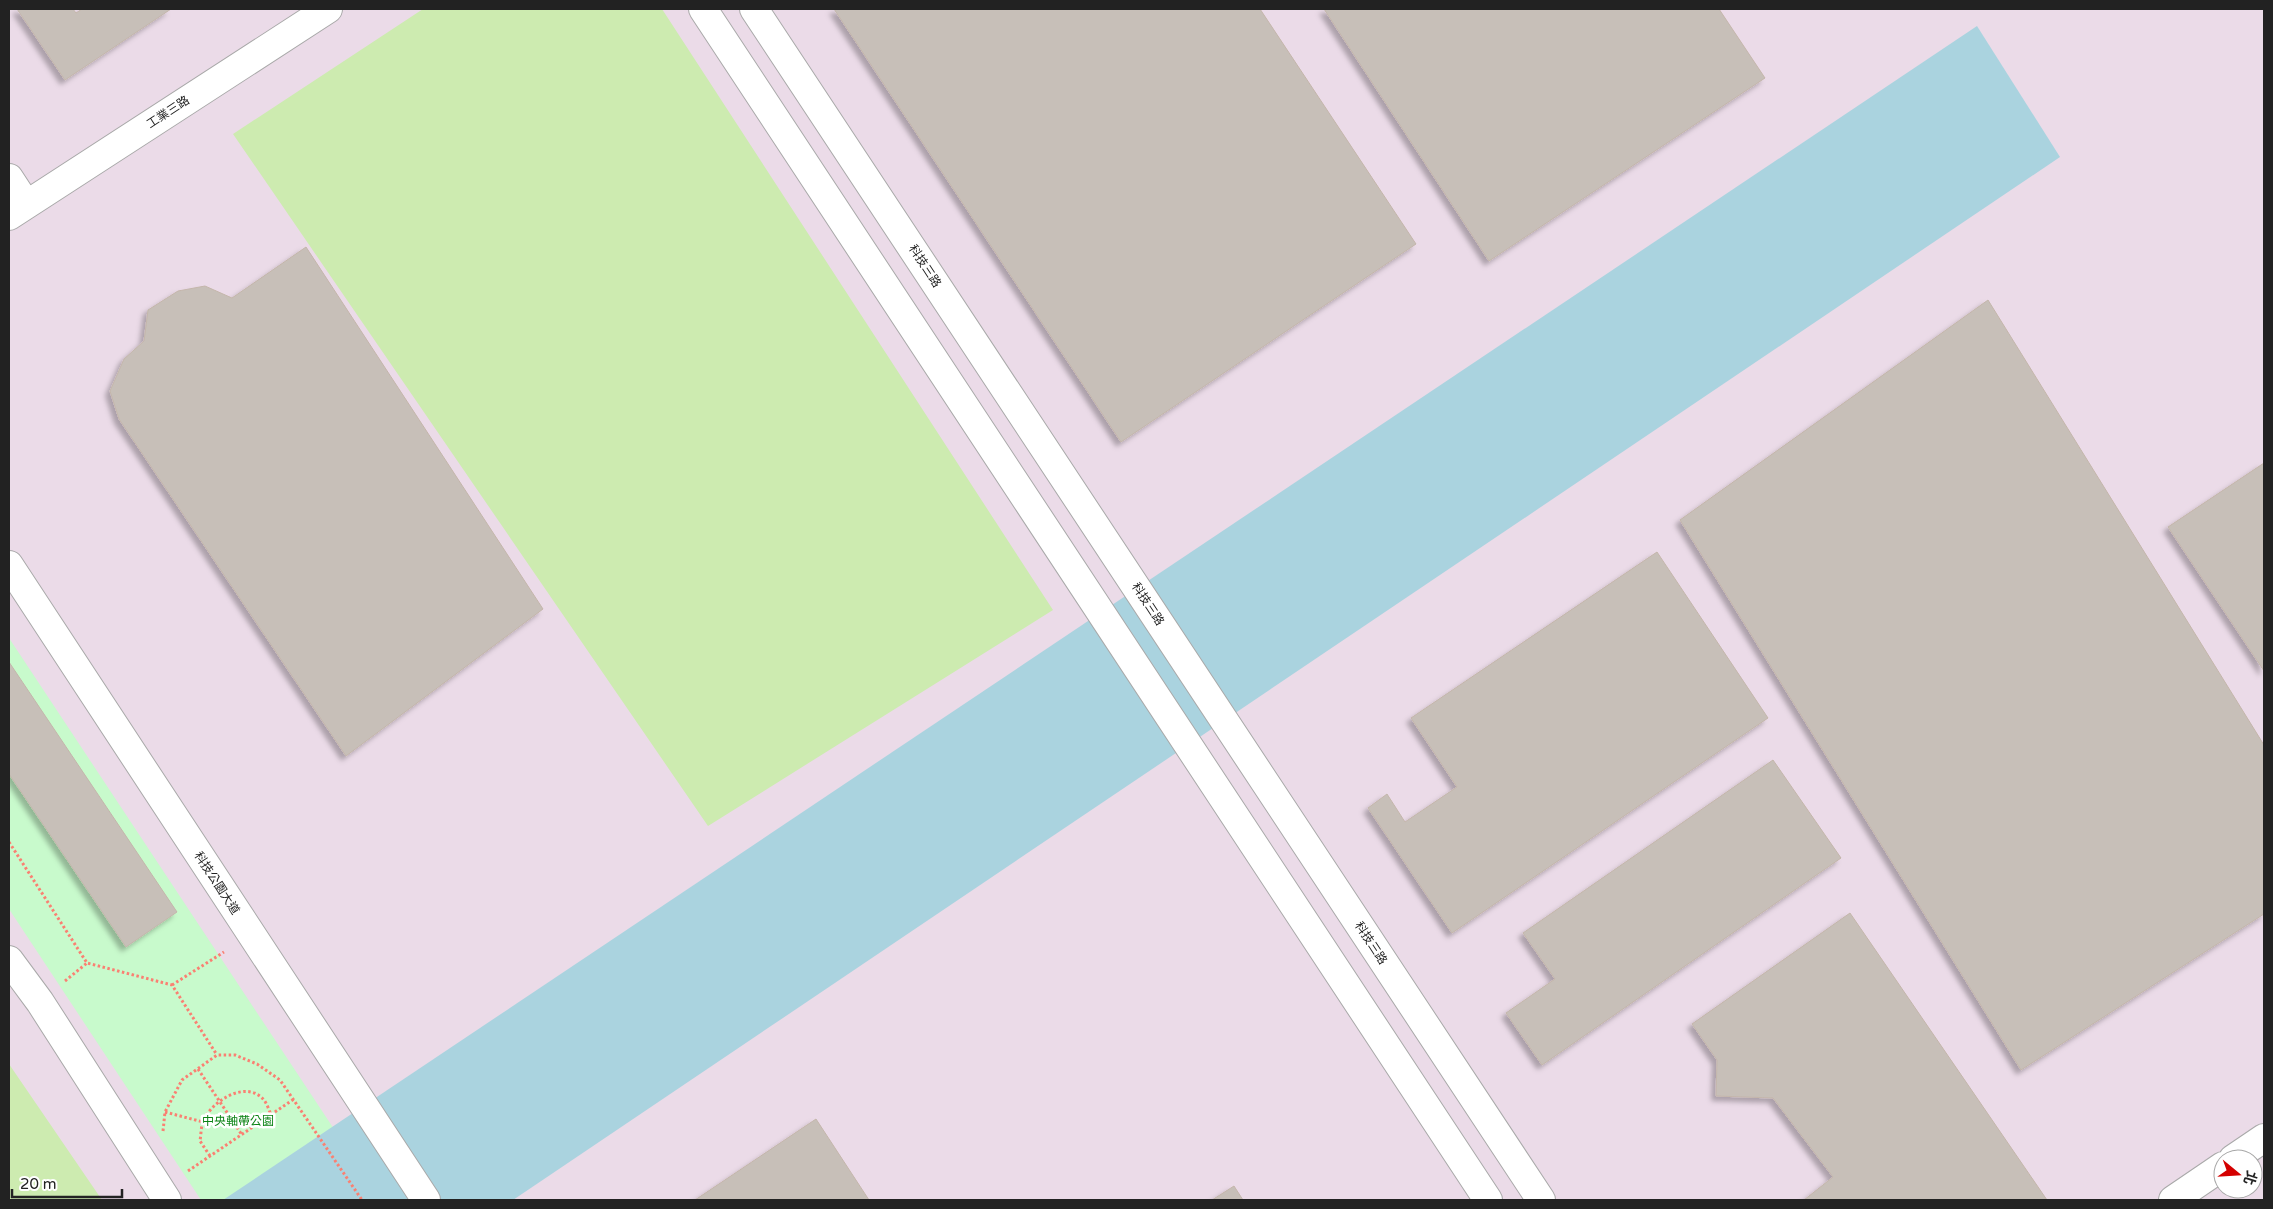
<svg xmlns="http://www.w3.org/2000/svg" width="2273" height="1209" viewBox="0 0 2273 1209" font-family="'Varela Round','Noto Sans TC',sans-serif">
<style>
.industrial{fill:#ebdbe8;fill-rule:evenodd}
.grass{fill:#cdebb0}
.park{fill:#c8facc}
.water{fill:#aad3df}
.building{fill:#c7bfb8;stroke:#c4b6ab;filter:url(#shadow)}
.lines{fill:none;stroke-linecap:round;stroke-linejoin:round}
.minor-casing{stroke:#a9a9a9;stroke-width:30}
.path{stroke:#fa8072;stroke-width:3;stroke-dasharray:2.5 2.5;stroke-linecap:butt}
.minor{stroke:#fff;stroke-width:28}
.labels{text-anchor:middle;stroke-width:5;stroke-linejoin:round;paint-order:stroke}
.street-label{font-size:12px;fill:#222;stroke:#fff}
.park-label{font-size:12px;fill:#0c8416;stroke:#fff}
</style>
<defs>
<filter id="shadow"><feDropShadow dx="-4.5" dy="4.5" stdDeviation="2.5" flood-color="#0004"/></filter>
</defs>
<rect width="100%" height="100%" fill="#f2efe9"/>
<path class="industrial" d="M9,9H2264V1200H9ZM2223,1159H2253V1189H2223Z"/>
<path class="grass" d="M423,9H662L1053,610L708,826L233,134Z
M9,1064L102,1200H9Z"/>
<path class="park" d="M9,638L381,1200H201L9,909Z"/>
<path class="water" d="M1977,26L2060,157L513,1200H223Z"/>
<path class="building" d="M17,9H73L76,13L82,9H171L65,80Z
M834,9H1260L1416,244L1121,442Z
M1324,9H1719L1765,78L1489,261Z
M306,247L543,609L346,756L119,419L110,391L124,359L144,341L148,310L178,291L205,286L232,298Z
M1988,300L2264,745V914L2021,1070L1680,520Z
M2264,463V671L2168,527Z
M1657,552L1768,718L1452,933L1368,808L1387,794L1405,822L1457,787L1411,718Z
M9,662L177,912L126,947L9,774Z
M1773,760L1841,858L1542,1065L1506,1013L1555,979L1523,933Z
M1850,913L2047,1200H1804L1833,1177L1773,1098L1716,1096L1717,1060L1692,1024Z
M816,1119L869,1200H695Z
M1234,1186L1243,1200H1212Z"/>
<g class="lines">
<g class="minor-casing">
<path id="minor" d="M703,9L1488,1200
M754,9L1541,1200
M9,178L26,204
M9,216L328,9
M9,565L426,1200
M9,960L40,1002L167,1200
M2233,1159L2264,1138
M2173,1200L2223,1166"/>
</g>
<path class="path" d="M9,842L87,963L172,985L217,1055
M65,981L87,963
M172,985L224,952
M198,1069L242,1135
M165,1112L203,1122
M163,1131L165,1112L182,1080L217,1055H235L257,1064L280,1080L362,1200
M210,1156L200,1141C201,1135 201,1127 203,1121C212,1101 246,1079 264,1100C267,1104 269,1110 271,1115
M188,1171L294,1099"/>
<use href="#minor" class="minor"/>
</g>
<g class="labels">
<g class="street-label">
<text transform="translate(168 112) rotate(-33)" y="4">工業三路</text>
<text transform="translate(925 266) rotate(57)" y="4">科技三路</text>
<text transform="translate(1148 604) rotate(57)" y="4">科技三路</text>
<text transform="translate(217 883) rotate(57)" y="4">科技公園大道</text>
<text transform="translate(1371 943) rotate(57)" y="4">科技三路</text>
</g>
<g class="park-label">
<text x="238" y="1125">中央軸帶公園</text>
</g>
</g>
<rect width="2273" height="1209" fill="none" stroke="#222222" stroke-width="20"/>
<g transform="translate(2238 1174) rotate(108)"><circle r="24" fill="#ffffff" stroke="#a7a7a7"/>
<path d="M0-4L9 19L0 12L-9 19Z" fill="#d40000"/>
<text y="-8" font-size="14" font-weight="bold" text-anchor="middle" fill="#222222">北</text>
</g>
<path d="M12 1189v8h110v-8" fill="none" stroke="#222222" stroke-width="2.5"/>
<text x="20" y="1189" font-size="15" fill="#222222" stroke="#ffffff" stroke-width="4" paint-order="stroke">20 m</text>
</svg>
